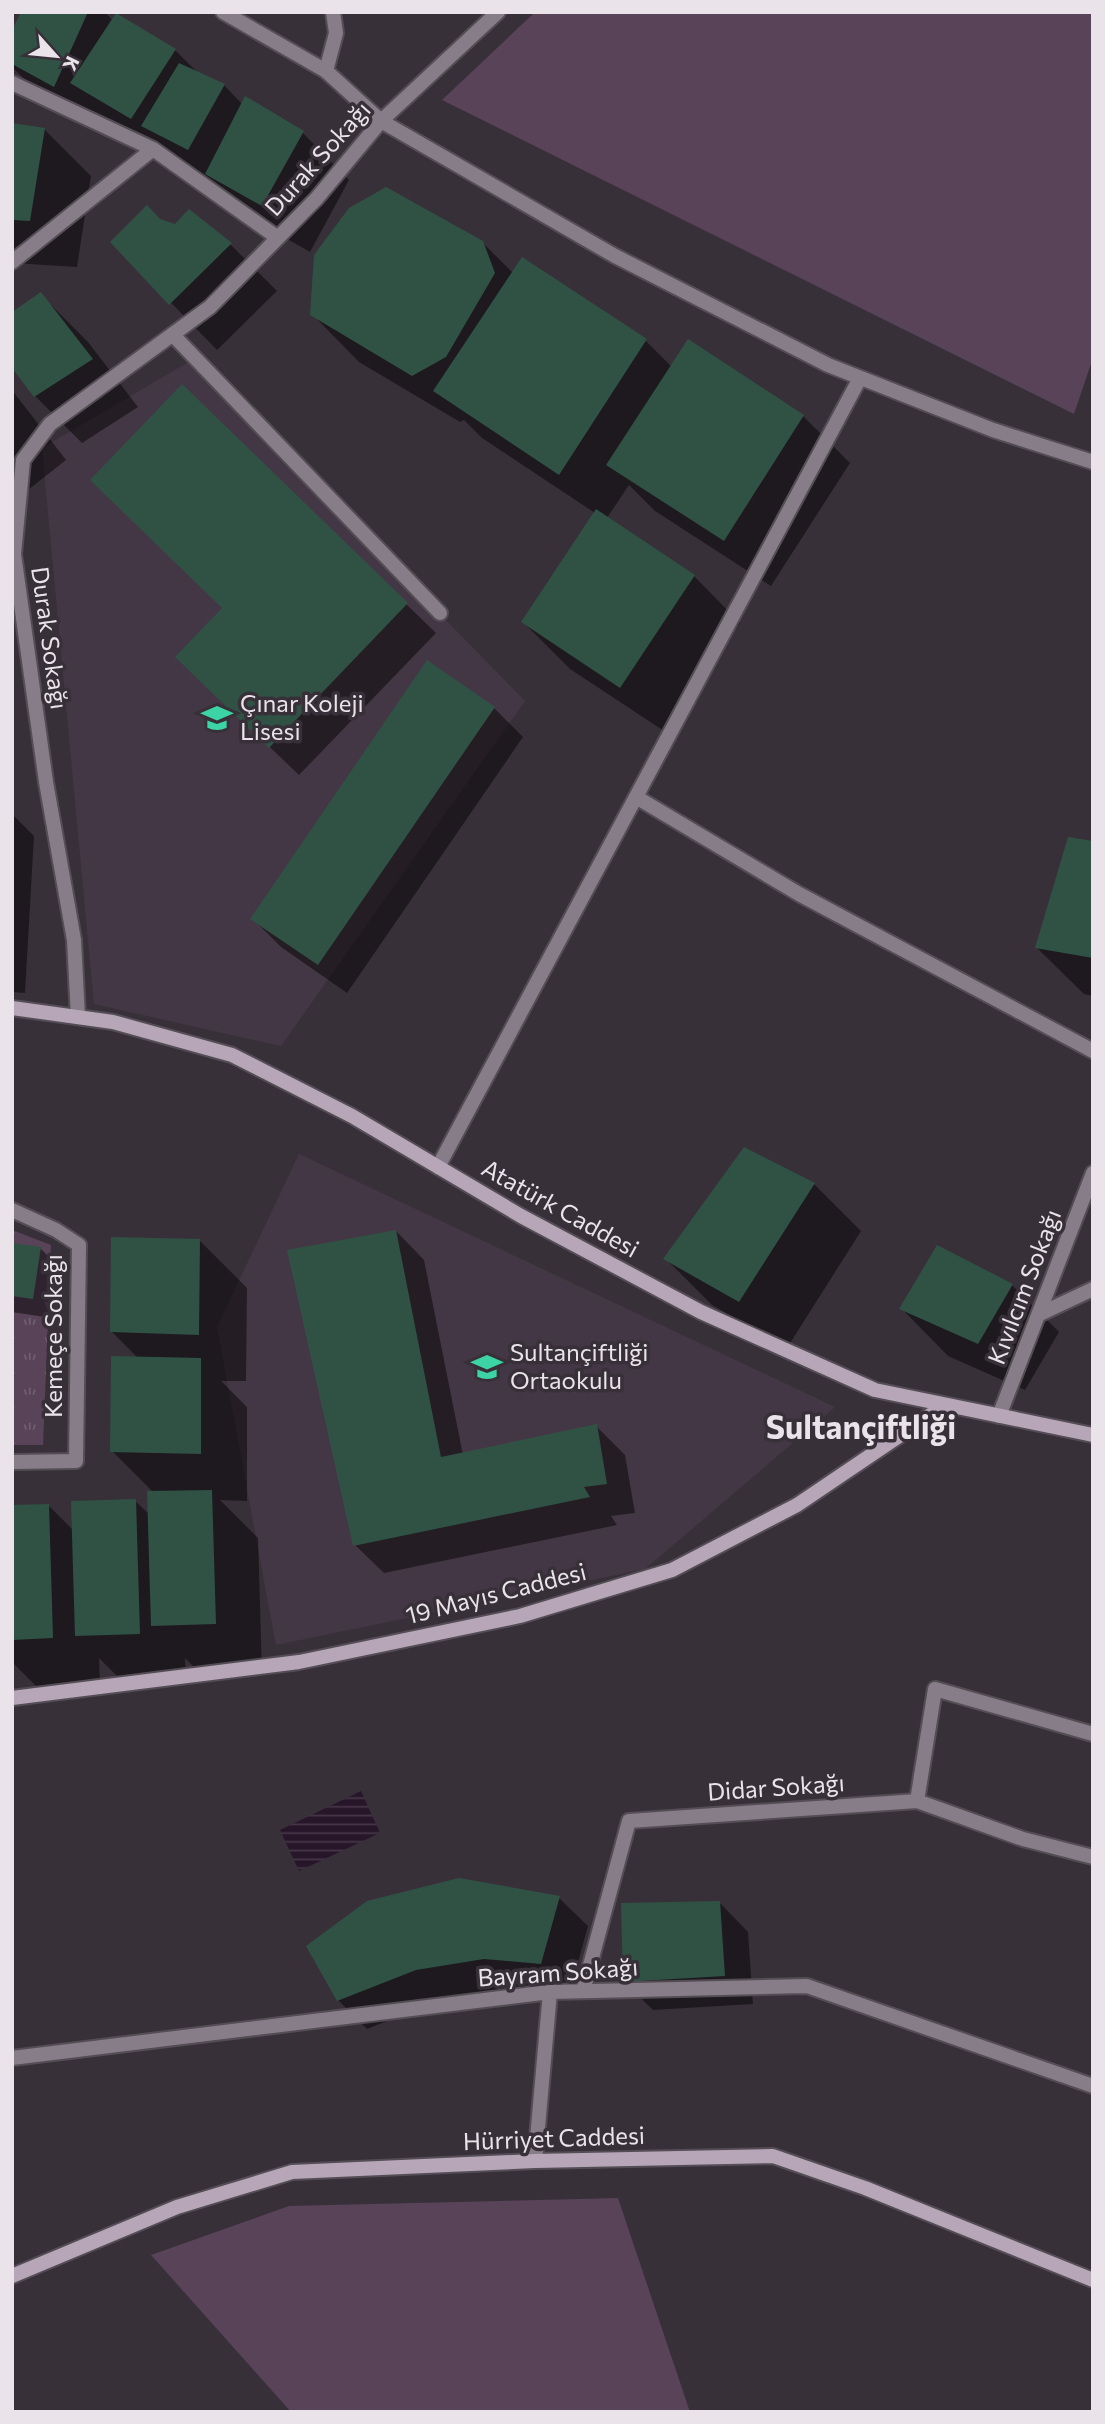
<svg xmlns="http://www.w3.org/2000/svg" width="1105" height="2424" viewBox="0 0 1105 2424" font-family="Commissioner,sans-serif">
<style>
.built{fill:#443745}
.grass{fill:#584359}
.park{fill:url(#park-tufts)}
.water{fill:url(#water-rules)}
.shadow{fill:#0007}
.building{fill:#305244}
.lines{fill:none;stroke-linecap:round;stroke-linejoin:round}
.lane-casing{stroke:#544d55;stroke-width:18}
.street-casing{stroke:#544d55;stroke-width:18}
.secondary-casing{stroke:#544d55;stroke-width:18}
.lane{stroke:#877d88;stroke-width:14}
.street{stroke:#877d88;stroke-width:14}
.secondary{stroke:#b7a6b8;stroke-width:14}
.labels{text-anchor:middle;stroke-width:7;stroke-linejoin:round;paint-order:stroke}
.street-label{font-size:24px;fill:#eae4ea;stroke:#383039}
.poi-label{font-size:24px;fill:#eae4ea;stroke:#383039;text-anchor:start}
.district-label{font-size:32px;font-weight:bold;fill:#eae4ea;stroke:#383039}
</style>
<defs>
<pattern id="park-tufts" width="24" height="20" patternUnits="userSpaceOnUse" patternTransform="scale(1.75)"><rect width="24" height="20" fill="#584359"/><path d="M3 7l-1-3M5 7V3M7 7l1-3M15 17l-1-3M17 17v-4M19 17l1-3" fill="none" stroke="#705e71"/></pattern>
<pattern id="water-rules" width="6" height="5" patternUnits="userSpaceOnUse" patternTransform="scale(1.75)"><rect width="6" height="5" fill="#271529"/><path d="M0 2.5h6" fill="none" stroke="#463748"/></pattern>
</defs>
<rect width="100%" height="100%" fill="#383039"/>
<path class="built" d="M192,360L525,701L281,1046L94,1004L42,448Z
M299,1154L835,1407L645,1569L276,1645L217,1327Z"/>
<path class="grass" d="M535,12H1093V358L1074,414L442,100Z
M618,2198L690,2412H291L151,2255L289,2206Z"/>
<path class="park" d="M12,1230L51,1245L43,1445H12Z"/>
<path class="water" d="M361,1791L380,1833L299,1871L280,1830Z"/>
<path class="shadow" d="M23,12H105L113,21L175,50L198,73L224,85L242,104L303,133L349,180L310,252L254,220L223,190L119,129L108,118L101,133L49,103L12,67V34Z
M12,124L44,129L91,176L77,267L12,263Z
M189,211L231,245L277,291L217,350L112,242L161,221L176,226Z
M482,242L513,273L523,259L646,341L672,367L688,342L803,416L850,463L771,586L655,511L629,485L607,518L694,576L740,623L667,733L570,669L523,622L595,513L482,438L464,420L460,422L359,362L312,314Z
M41,295L88,342L138,407L82,443L35,396Z
M182,387L436,633L299,775L206,686L224,609Z
M12,390L66,460L14,501L12,499Z
M494,708L523,737L347,993L281,947L252,918Z
M12,814L34,836L25,993L12,992Z
M1093,843V996L1084,994L1037,948Z
M744,1149L814,1184L861,1231L787,1348L712,1305L665,1258Z
M396,1231L424,1260L463,1455L596,1426L625,1455L635,1513L611,1516L617,1525L384,1573L355,1545Z
M200,1241L247,1288L246,1381H221L247,1407V1501L220,1500L258,1538L262,1671L200,1673L185,1658L186,1680L123,1682L99,1658L100,1685L37,1687L12,1662V1507L49,1506L73,1530L135,1501L150,1515L154,1493L112,1451L138,1358L112,1332Z
M12,1244L40,1248L60,1268L52,1318L12,1312Z
M1012,1285L1059,1332L1025,1390L948,1356L902,1309Z
M559,1898L588,1926L570,1992L513,1987L445,1998L367,2029L338,2000Z
M720,1903L748,1932L753,2004L653,2010L624,1982Z"/>
<path class="building" d="M21,12H88L54,87L12,64V30Z
M116,13L176,49L131,119L70,83Z
M179,63L225,84L188,150L141,126Z
M245,96L304,131L262,206L205,174Z
M12,123L45,128L30,221L12,220Z
M386,187L483,241L495,273L446,357L412,376L310,315L314,255L349,208Z
M147,205L160,219L175,224L189,209L232,243L169,305L110,242Z
M522,257L647,339L559,475L433,391Z
M41,292L93,359L34,397L12,368V312Z
M688,339L804,415L724,541L606,465Z
M182,384L408,603L269,748L175,657L222,608L90,480Z
M596,509L695,575L620,688L521,622Z
M427,660L495,707L318,965L250,919Z
M1068,837L1093,841V958L1035,948Z
M744,1147L815,1183L739,1302L663,1259Z
M396,1230L441,1457L597,1424L607,1484L584,1487L590,1497L353,1546L287,1250Z
M111,1237L200,1239L199,1335L110,1332Z
M12,1243L41,1247L33,1299L12,1296Z
M937,1245L1013,1284L978,1344L899,1309Z
M111,1356L201,1358V1454L110,1452Z
M212,1490L216,1624L151,1626L147,1491Z
M136,1499L140,1634L75,1636L71,1501Z
M49,1504L53,1638L12,1640V1505Z
M459,1878L560,1896L541,1964L484,1959L416,1970L337,2001L306,1946L367,1901Z
M720,1901L725,1976L623,1982L621,1903Z"/>
<g class="lines">
<g class="lane-casing">
<path id="lane" d="M326,71L336,33L333,12"/>
</g>
<g class="street-casing">
<path id="street" d="M223,12L326,71L381,121L615,256L828,365L993,430L1093,462
M12,83L153,149L278,238
M12,262L153,149
M173,335L440,613
M636,797L799,894L1093,1051
M78,1017L74,940L46,782L14,554L23,460L50,424L210,307L317,198L381,121L498,12
M438,1167L860,378
M12,1210L56,1230L79,1245L76,1461L12,1462
M1040,1314L1093,1289
M999,1416L1093,1173
M917,1801L935,1689L1093,1734
M583,1991L629,1821L917,1801L1023,1839L1093,1857
M12,2058L550,1992L807,1986L1093,2086
M535,2161L550,1992"/>
</g>
<g class="secondary-casing">
<path id="secondary" d="M12,1008L113,1022L232,1055L352,1116L521,1216L701,1312L875,1390L1093,1435
M12,1698L299,1662L520,1616L672,1570L797,1505L945,1405
M12,2276L177,2207L292,2172L535,2161L773,2156L865,2188L1093,2280"/>
</g>
<use href="#lane" class="lane"/>
<use href="#street" class="street"/>
<use href="#secondary" class="secondary"/>
</g>
<defs>
<g id="school-bare" transform="scale(2.415)"><path d="M0-5L7-2L0 1L-7-2ZM-4 1L0 2.5L4 1V4Q0 6-4 4Z" fill="#3cd4a4" stroke="#383039" stroke-width="2.5" paint-order="stroke"/></g>
</defs>
<g fill-rule="evenodd">
<use href="#school-bare" x="217" y="718"/>
<use href="#school-bare" x="487" y="1367"/>
</g>
<g class="labels">
<g class="street-label">
<text transform="translate(318 159) rotate(-48)" y="8">Durak Sokağı</text>
<text transform="translate(49 638) rotate(82)" y="8">Durak Sokağı</text>
<text transform="translate(560 1209) rotate(29)" y="8">Atatürk Caddesi</text>
<text transform="translate(1025 1287) rotate(-69)" y="8">Kıvılcım Sokağı</text>
<text transform="translate(54 1336) rotate(-90)" y="8">Kemeçe Sokağı</text>
<text transform="translate(496 1594) rotate(-14)" y="8">19 Mayıs Caddesi</text>
<text transform="translate(776 1788) rotate(-4)" y="8">Didar Sokağı</text>
<text transform="translate(558 1973) rotate(-4)" y="8">Bayram Sokağı</text>
<text transform="translate(554 2139) rotate(-2)" y="8">Hürriyet Caddesi</text>
</g>
<g class="poi-label">
<text x="240" y="712">Çınar Koleji<tspan x="240" dy="28">Lisesi</tspan></text>
<text x="510" y="1361">Sultançiftliği<tspan x="510" dy="28">Ortaokulu</tspan></text>
</g>
<g class="district-label">
<text x="861" y="1439">Sultançiftliği</text>
</g>
</g>
<rect width="1105" height="2424" fill="none" stroke="#eae4ea" stroke-width="28"/>
<g transform="translate(56 56) rotate(117)" stroke="#383039" stroke-width="5" paint-order="stroke">
<path d="M0-5L12 26L0 18L-12 26Z" fill="#eae4ea"/>
<text y="-10" font-size="19" font-weight="bold" text-anchor="middle" fill="#eae4ea">K</text>
</g>
</svg>
